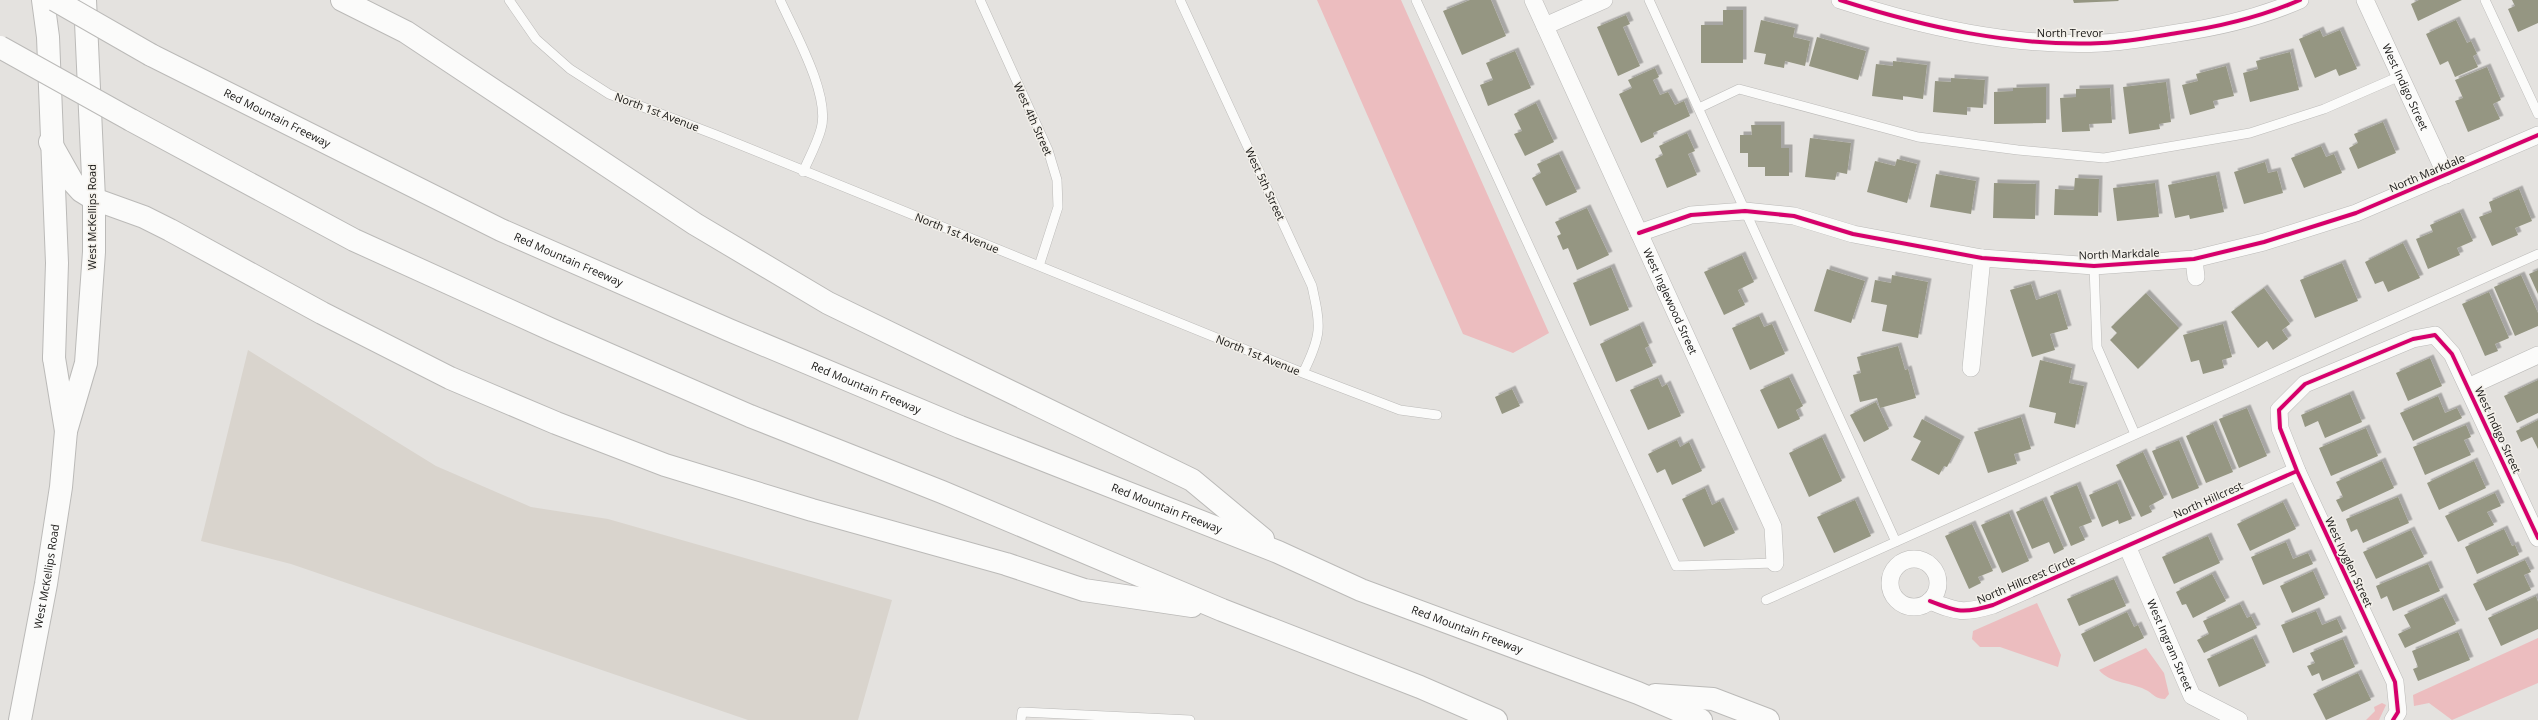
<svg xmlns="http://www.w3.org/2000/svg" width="2538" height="720" viewBox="0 0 2538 720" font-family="'Open Sans',sans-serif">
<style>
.built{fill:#d9d4cd}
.green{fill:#ecbdbf}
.building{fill:#959682;filter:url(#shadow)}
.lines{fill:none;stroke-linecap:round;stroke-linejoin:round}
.service-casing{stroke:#bbbab8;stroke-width:10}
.minor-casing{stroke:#bbbab8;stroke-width:18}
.secondary-casing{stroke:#bbbab8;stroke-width:24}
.primary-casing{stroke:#bbbab8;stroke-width:24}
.motorway-casing{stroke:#bbbab8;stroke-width:24}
.service{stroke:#fbfbfa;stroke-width:9}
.minor{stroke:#fbfbfa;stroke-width:17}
.secondary{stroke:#fbfbfa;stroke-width:22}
.primary{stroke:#fbfbfa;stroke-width:22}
.motorway{stroke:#fbfbfa;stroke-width:22}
.motorway-bridge-casing{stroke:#bbbab8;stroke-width:24;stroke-linecap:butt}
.motorway-bridge{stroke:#fbfbfa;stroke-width:22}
.cycleway-casing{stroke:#f3f0ea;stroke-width:6}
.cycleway{stroke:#d6006c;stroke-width:4}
.labels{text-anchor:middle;stroke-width:3;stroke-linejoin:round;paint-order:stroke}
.street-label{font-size:11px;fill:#171614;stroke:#f3f0ea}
</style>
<defs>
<filter id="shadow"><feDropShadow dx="3.5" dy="-3.5" stdDeviation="0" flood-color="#0004"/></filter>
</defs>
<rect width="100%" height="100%" fill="#e4e2df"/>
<path class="built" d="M248,350L436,466L531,507L608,519L892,600L858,720H748L291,564L201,541Z"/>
<path class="green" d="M1317,0H1401L1549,333L1513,353L1463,334Z
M2037,603L2061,655L2058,667L2000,647H1980L1972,639L1973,631Z
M2538,638V683L2452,720L2429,703L2414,706L2413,695Z
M2146,648L2164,673L2169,694L2165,699C2156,699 2154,695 2148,691C2133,682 2110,684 2099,670Z
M2382,703L2386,705L2379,720H2366L2375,711L2374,707Z"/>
<path class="building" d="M1470,0H1491L1506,36L1462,55L1443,11Z
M2073,0H2118L2119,1L2074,3Z
M2419,0H2462L2418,21L2411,4Z
M2512,0H2538V23L2518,32L2508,9L2515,6Z
M1723,10H1743V63H1701V25H1723Z
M1626,15L1630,24L1623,27L1640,66L1618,76L1597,27Z
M1761,20L1795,28L1793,37L1810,41L1805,66L1785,61L1784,68L1764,64L1766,54L1754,52Z
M2456,20L2467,43L2471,41L2477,54L2473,56L2478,67L2455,77L2448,61L2440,65L2426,34Z
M2320,30L2323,37L2340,30L2357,69L2339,76L2336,69L2315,78L2299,39Z
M1817,37L1866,51L1858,80L1809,66Z
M1515,51L1531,88L1488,106L1480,85L1493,80L1486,63Z
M2290,52L2299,90L2250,102L2243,73L2258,69L2256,61Z
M1893,61L1927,65L1923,99L1903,96V100L1872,96L1876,64L1893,66Z
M2226,66L2234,96L2213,101L2215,108L2190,115L2182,85L2198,81L2196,74Z
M2487,67L2501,100L2493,104L2500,119L2468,132L2455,101L2463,98L2455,80Z
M1655,68L1659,77L1653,80L1660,95L1668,92L1675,105L1684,101L1690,116L1653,133L1654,137L1641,143L1619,94L1632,88L1628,80Z
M1951,78L1985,80L1983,108L1967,107V115L1933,112L1935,81L1951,82Z
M2166,82L2171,122L2159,124L2160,129L2129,134L2123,87Z
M2046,87V123L1994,124V92L2013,91V88Z
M2110,88L2112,123L2089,124L2090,131L2062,132L2060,98L2076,97V89Z
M1536,103L1554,142L1525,156L1514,134L1522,131L1514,114Z
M2383,122L2396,153L2358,169L2349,148L2358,143L2354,134Z
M1751,125H1781V148H1789V176H1765V167H1748V153H1740V135H1752Z
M1687,133L1695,151L1688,154L1697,175L1667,188L1655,159L1663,155L1659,146Z
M1810,138L1851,143L1847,174L1837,172L1835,180L1805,177Z
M2321,146L2326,157L2334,154L2342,173L2304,188L2291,158Z
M1559,154L1577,192L1546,206L1532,178L1541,173L1537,164Z
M1897,159L1917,164L1907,203L1867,192L1875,161L1895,166Z
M2265,162L2268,173L2277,171L2283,193L2244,204L2234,172Z
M1936,174L1976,181L1971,214L1930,207Z
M2216,175L2224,212L2190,219L2189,215L2175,218L2168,185Z
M2075,178L2099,179L2098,216L2054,215L2055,189L2074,190Z
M1994,183L2036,184L2035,219L1993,218Z
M2155,183L2159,217L2117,221L2113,188Z
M2519,189L2532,221L2515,228L2518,235L2492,246L2479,217L2492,212L2489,202Z
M1587,208L1609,255L1577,270L1568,248L1563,250L1557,236L1561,234L1555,222Z
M2460,212L2473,241L2457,248L2460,255L2428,269L2416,239L2433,232L2430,225Z
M2403,243L2420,278L2388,292L2383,281L2375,284L2365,262Z
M1742,255L1754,282L1738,290L1745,305L1724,315L1704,272Z
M2342,263L2358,301L2315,318L2300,280Z
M1611,267L1629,310L1590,326L1573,283Z
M1827,269L1865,281L1851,323L1814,311Z
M2538,270V294L2529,274Z
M1892,275L1928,282L1918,338L1882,331L1887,305L1871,302L1875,280L1891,283Z
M2521,275L2538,313V326L2515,336L2494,287Z
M2031,284L2036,300L2057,293L2068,329L2050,334L2055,350L2032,357L2010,290Z
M2264,288L2290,324L2282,330L2288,339L2273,350L2267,341L2258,348L2231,312Z
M2489,292L2509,338L2495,344L2498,351L2485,356L2462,304Z
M2146,293L2179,328L2138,369L2110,340L2117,333L2111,327Z
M1759,316L1764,327L1772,324L1785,354L1750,370L1732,328Z
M2223,324L2232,357L2222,360L2224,368L2203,374L2199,360L2191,362L2183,335Z
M1640,325L1649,346L1645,348L1653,366L1616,382L1600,344Z
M1898,346L1905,370L1908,369L1916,398L1880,408L1877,398L1860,402L1853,375L1861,373L1857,357Z
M2430,358L2442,386L2408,401L2396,373Z
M2040,360L2072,368L2069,383L2084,386L2075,428L2054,423L2056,413L2029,407Z
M1789,377L1803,406L1796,410L1800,419L1778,429L1760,390Z
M1658,378L1662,387L1667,384L1681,416L1648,430L1630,390Z
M2538,380V413L2517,423L2504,396Z
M1512,389L1520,406L1502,414L1495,397Z
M2350,394L2362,422L2325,438L2318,421L2305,427L2301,415Z
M2438,396L2445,413L2457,408L2462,418L2413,441L2400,413Z
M1876,402L1889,429L1864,442L1850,415Z
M2247,408L2267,456L2239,468L2219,419Z
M2021,417L2031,449L2014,454L2017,464L1988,473L1974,432Z
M1922,419L1961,440L1947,467L1944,466L1939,475L1911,460L1921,441L1913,437Z
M2538,420V449L2532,437L2521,442L2516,431Z
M2213,424L2233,472L2206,483L2186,436Z
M2466,425L2471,437L2464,440L2471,455L2425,475L2413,447Z
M2366,428L2378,456L2331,476L2319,448Z
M1822,437L1842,481L1809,497L1789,453Z
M1677,440L1680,447L1689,442L1702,471L1672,485L1665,469L1657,473L1648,454Z
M2179,440L2199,488L2172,499L2152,451Z
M2143,452L2164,498L2149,506L2152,512L2141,517L2116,465Z
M2382,461L2394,488L2342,512L2336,500L2343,497L2336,482Z
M2474,461L2486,488L2439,510L2427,483Z
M2117,483L2132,519L2119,524L2118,520L2102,527L2089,495Z
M2077,485L2092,522L2079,527L2085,540L2071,546L2050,496Z
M1705,488L1712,505L1720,501L1735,533L1704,547L1682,499Z
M2495,493L2501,506L2487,512L2494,525L2458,542L2445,516Z
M2398,497L2409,523L2363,543L2357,529L2351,532L2346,519Z
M1855,500L1871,536L1834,553L1817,517Z
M2043,500L2064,549L2054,554L2049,542L2032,549L2016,512Z
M2283,502L2296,529L2250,551L2237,524Z
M2009,513L2029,561L2002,573L1981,525Z
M1972,524L1993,571L1978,577L1981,583L1969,589L1945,536Z
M2504,529L2512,546L2515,545L2519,555L2477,574L2465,547Z
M2411,530L2424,557L2376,579L2363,552Z
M2208,536L2220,563L2174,584L2162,557Z
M2286,542L2293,559L2308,553L2313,564L2263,585L2251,557Z
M2525,560L2531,572L2524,575L2531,590L2486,611L2473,584Z
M2428,564L2440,591L2393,611L2387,596L2381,599L2376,586Z
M2313,571L2325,598L2292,613L2280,586Z
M2212,574L2226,601L2193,618L2186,604L2182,605L2176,592Z
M2114,579L2126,606L2079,626L2067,599Z
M2536,596L2538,602V629L2501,646L2488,618Z
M2443,597L2456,624L2405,648L2398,634L2411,628L2404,615Z
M2240,604L2247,618L2251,616L2257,628L2204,653L2197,640L2209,634L2203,621Z
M2316,611L2322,625L2337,619L2343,632L2293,653L2281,625Z
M2127,612L2134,627L2138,625L2144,638L2094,662L2081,634Z
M2458,632L2470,660L2418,681L2413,669L2418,667L2412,651Z
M2253,638L2266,666L2219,687L2207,659Z
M2343,639L2355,667L2322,681L2319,673L2312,676L2307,666L2315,663L2310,653Z
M2358,673L2371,700L2326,720L2313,694Z"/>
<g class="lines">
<g class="service-casing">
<path id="service" d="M509,0L536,39L570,69L609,94L716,135L1303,373L1400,410L1437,415
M780,0C794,31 831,96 821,129C817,144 809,158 803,172
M980,0L1048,150L1057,180L1058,207L1039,266
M1180,0L1312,286C1321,327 1322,335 1303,373
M1416,0L1676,566L1775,563
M1649,0L1896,542
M2485,0L2538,114
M1699,108L1739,89L1918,137L2018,150L2104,158L2250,133L2324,109L2400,76
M2094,266L2097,347L2135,434
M1766,600L2538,254
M1021,720L1022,712L1190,720"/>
</g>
<g class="minor-casing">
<g id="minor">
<path id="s1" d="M1533,0L1773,527L1775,563"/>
<path d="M1840,0C1924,27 2012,47 2102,43C2127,42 2152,37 2177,33C2219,27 2261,17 2300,0"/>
<path id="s2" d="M2365,0L2446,175"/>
<path d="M1545,26L1604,0"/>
<path d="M1639,233L1691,215L1745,211L1794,216L1853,234L1982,258L2094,266L2194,259L2264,242L2356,213L2538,135"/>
<path d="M2194,259L2196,277"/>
<path d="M1971,368L1982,258"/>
<path d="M2468,387L2538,355"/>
<path id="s3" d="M2127,546L2192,696L2239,720"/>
<circle cx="1914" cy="583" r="24"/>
<path d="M1930,601C1958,612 1963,614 1993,605L2297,471"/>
<path d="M2393,720L2398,712L2395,682L2297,471L2280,428L2279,410L2305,384L2413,339L2435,335L2452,354L2538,538"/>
</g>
</g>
<g class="secondary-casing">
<path id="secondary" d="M54,358L66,431"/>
</g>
<g class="primary-casing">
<g id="primary">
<path d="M43,0L48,37L57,263L54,358"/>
<path id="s4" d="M20,720L46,584L61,487L66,431L86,363L94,252V199L85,0"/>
</g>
</g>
<g class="motorway-casing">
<g id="motorway">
<path d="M342,0L406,32L695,224L828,303L1192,480L1263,539"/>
<path id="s5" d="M151,55L501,230L729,330L960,427L1278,552L1361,590L1638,693L1701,720"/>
<path d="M131,120L354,240L550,329L750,416L942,492L1222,610L1420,687L1496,720"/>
<path d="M50,142L72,181L81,191L94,199L144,217L170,230L322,313L450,378L556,423L665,465L812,510L1006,564L1084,590L1192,606"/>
<path d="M1655,695L1713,699L1768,720"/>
</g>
</g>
<use href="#service" class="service"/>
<use href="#minor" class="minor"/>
<use href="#secondary" class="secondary"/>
<use href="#primary" class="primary"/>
<use href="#motorway" class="motorway"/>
<g class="motorway-bridge-casing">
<path id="motorway-bridge" d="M55,0L151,55
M0,47L131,120"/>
</g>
<use href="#motorway-bridge" class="motorway-bridge"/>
<g class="cycleway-casing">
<path id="cycleway" d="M1840,0C1924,27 2012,47 2102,43C2127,42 2152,37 2177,33C2219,27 2261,17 2300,0
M1639,233L1691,215L1745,211L1794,216L1853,234L1982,258L2094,266L2194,259L2264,242L2356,213L2538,135
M1930,601C1958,612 1963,614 1993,605L2297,471
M2393,720L2398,712L2395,682L2297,471L2280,428L2279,410L2305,384L2413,339L2435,335L2452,354L2538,538"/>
</g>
<use href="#cycleway" class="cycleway"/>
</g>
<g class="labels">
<g class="street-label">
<text x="2070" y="37">North Trevor</text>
<text dy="4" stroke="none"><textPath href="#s2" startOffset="96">West Indigo Street</textPath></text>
<text transform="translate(657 112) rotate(21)" y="4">North 1st Avenue</text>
<text dy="4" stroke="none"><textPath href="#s5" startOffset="141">Red Mountain Freeway</textPath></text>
<text transform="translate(1033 119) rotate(66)" y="4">West 4th Street</text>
<text transform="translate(2427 173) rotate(-23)" y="4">North Markdale</text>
<text transform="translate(1265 184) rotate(65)" y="4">West 5th Street</text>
<text transform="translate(92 217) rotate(-90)" y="4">West McKellips Road</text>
<text transform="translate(957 233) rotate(22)" y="4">North 1st Avenue</text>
<text transform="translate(2119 254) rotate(-2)" y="4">North Markdale</text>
<text dy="4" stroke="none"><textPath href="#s5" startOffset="465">Red Mountain Freeway</textPath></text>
<text dy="4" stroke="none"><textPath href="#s1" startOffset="331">West Inglewood Street</textPath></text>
<text transform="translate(1258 355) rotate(22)" y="4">North 1st Avenue</text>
<text dy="4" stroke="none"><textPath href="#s5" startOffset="789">Red Mountain Freeway</textPath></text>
<text transform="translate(2498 430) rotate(65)" y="4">West Indigo Street</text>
<text transform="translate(2208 500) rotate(-24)" y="4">North Hillcrest</text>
<text dy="4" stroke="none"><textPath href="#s5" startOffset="1113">Red Mountain Freeway</textPath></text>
<text transform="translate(2349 562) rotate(65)" y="4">West Ivyglen Street</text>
<text dy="4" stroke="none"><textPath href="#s4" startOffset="146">West McKellips Road</textPath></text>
<text transform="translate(2026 580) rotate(-23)" y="4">North Hillcrest Circle</text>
<text dy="4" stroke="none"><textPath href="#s5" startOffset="1437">Red Mountain Freeway</textPath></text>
<text dy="4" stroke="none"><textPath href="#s3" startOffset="108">West Ingram Street</textPath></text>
</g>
</g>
</svg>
